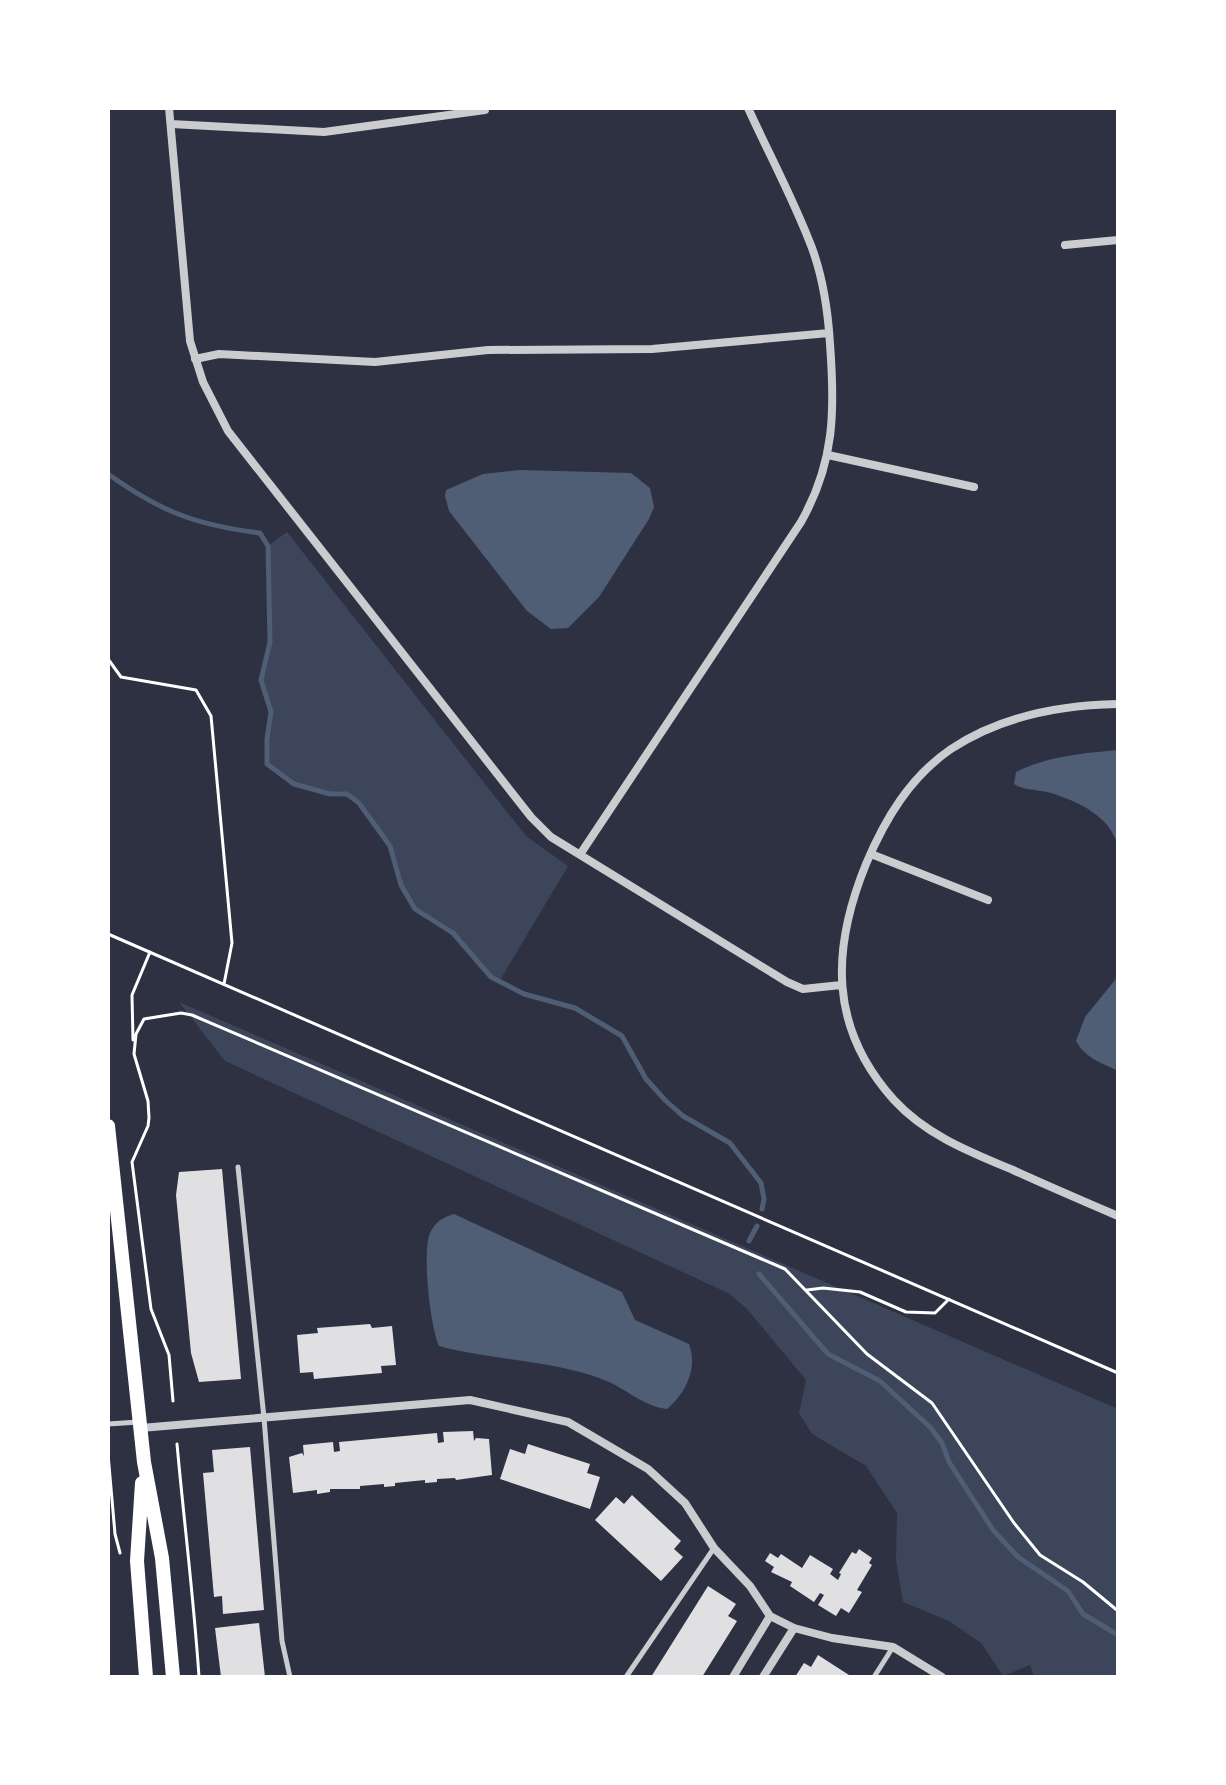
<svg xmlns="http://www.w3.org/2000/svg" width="1226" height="1785" viewBox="0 0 1226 1785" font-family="'Source Sans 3',sans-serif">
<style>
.green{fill:#3c4559}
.water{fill:#4f5d75}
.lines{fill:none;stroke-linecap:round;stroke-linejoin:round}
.stream{stroke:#4f5d75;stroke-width:5}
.building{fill:#e0e0e3}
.path{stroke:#fff;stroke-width:3}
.service{stroke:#caccd0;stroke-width:5}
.minor{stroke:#caccd0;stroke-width:8}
.secondary{stroke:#fff;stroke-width:14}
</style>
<rect width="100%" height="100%" fill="#2d3142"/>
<path class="green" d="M287,532L526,836L568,866L499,982L453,933L415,909L401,885L390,846L359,803L346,794H330L294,784L267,764V739L271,712L261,680L270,642L268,546Z
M179,1002L1118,1409V1677H1034L1030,1665L1003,1676L981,1643L949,1621L903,1602L896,1560L897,1513L866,1466L812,1434L799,1413L806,1380L747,1309L728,1293L225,1061Z"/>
<path class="water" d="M520,470L631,473L650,488L654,507L649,519L599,597L568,628L551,629L527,611L449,511L445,496L446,490L483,474Z
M1118,750V846C1110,816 1079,802 1051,793C1038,789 1025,791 1014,784L1016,772C1048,756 1084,753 1118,750Z
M1118,972V1071C1102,1063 1085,1058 1076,1041L1085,1017L1115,980Z
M454,1214L622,1292L635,1320L689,1344C698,1368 686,1393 667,1409C641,1406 624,1386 599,1378C548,1360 491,1360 439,1346C430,1326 422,1252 430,1233C435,1222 443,1217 454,1214Z"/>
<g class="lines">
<path class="stream" d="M108,474C161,512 196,525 260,533L268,546L270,642L261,680L271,712L267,739V764L294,784L330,794H347L359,803L390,846L401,885L415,909L453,933L491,977L524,994L575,1008L622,1036L646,1079L666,1101L683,1116L730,1143L761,1183L764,1199L762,1209
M749,1241L757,1226
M759,1274L828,1354L880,1381L931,1428L942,1443L949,1462L993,1530L1018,1557L1068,1591L1083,1614L1118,1635"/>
</g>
<path class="building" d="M222,1169L241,1379L199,1382L191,1353L176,1195L179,1172Z
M370,1324L372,1328L392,1326L396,1365L381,1366L382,1373L314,1379L313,1372L300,1373L297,1335L318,1333L317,1328Z
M473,1431L474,1441L476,1438L489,1439L492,1475L456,1480L455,1478L437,1479V1482L425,1483V1480L395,1483V1486L384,1487V1484L360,1486V1489H330V1492L317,1494V1490L293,1493L289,1457L302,1453L304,1456L303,1445L333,1442L334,1452L340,1451L339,1442L437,1433L438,1443L444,1442L443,1432Z
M528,1444L590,1464L587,1473L600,1477L590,1509L500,1479L510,1449L525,1454Z
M250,1447L264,1610L223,1614L222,1596L214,1597L203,1473L214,1472L212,1450Z
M632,1495L681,1541L674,1549L683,1557L661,1581L595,1520L616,1497L624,1504Z
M859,1549L872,1558L869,1563L872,1565L857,1590L862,1592L849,1613L841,1608L836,1616L818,1605L824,1595L820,1593L814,1602L790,1586L792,1582L771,1572L774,1567L765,1561L770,1553L778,1558L781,1554L802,1568L810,1555L833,1569L830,1574L838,1580L841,1574L839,1573L852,1552L856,1554Z
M708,1586L736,1604L728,1616L737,1621L702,1677H651Z
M259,1623L265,1677H221L215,1628Z
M818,1655L849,1675L848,1677H795L804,1663L811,1667Z"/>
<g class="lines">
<path class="path" d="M108,659L121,677L196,690L211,716L232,943L224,984
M108,934L1118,1373
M133,1040L132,995L150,952
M807,1290L823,1288L860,1292L906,1312L935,1313L949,1299
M173,1401L169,1355L151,1309L132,1162L148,1126L149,1118L148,1101L134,1054L136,1034L144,1019L181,1013L192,1015L785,1269L867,1354L932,1403L1014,1523L1040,1555L1083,1582L1118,1611
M177,1444C184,1522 194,1600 199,1677
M108,1454L115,1534L120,1553"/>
<path class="service" d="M238,1167L264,1418L282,1641L290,1677
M108,1424L139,1422
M626,1677L714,1548
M874,1677L893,1647"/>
<path class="minor" d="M169,108L190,341L203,382L228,431L531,817L551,837L787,982L803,989L841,985
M171,124L324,132L485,110
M1065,245L1118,240
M195,359L219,354L375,362L488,350L652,349L829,333
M828,455L974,487
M1118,704C1059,705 1001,716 951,749C910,777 885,819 866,864C831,950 829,1028 894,1100C926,1135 970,1152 1013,1170C1048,1186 1083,1201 1118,1216
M581,853L801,522C835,462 835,410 830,344C828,311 823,278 812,248C794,200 769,154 748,108
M871,854L988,900
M141,1428L470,1400L568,1422L648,1469L685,1503L714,1548L750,1586L770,1616L794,1628L832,1638L893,1647L942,1677
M733,1677L770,1616
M763,1677L794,1628"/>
<path class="secondary" d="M108,1126L144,1462L162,1558L173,1677
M142,1483L137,1561L146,1677"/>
</g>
<rect width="1226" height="1785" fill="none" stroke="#ffffff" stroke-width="220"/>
</svg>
